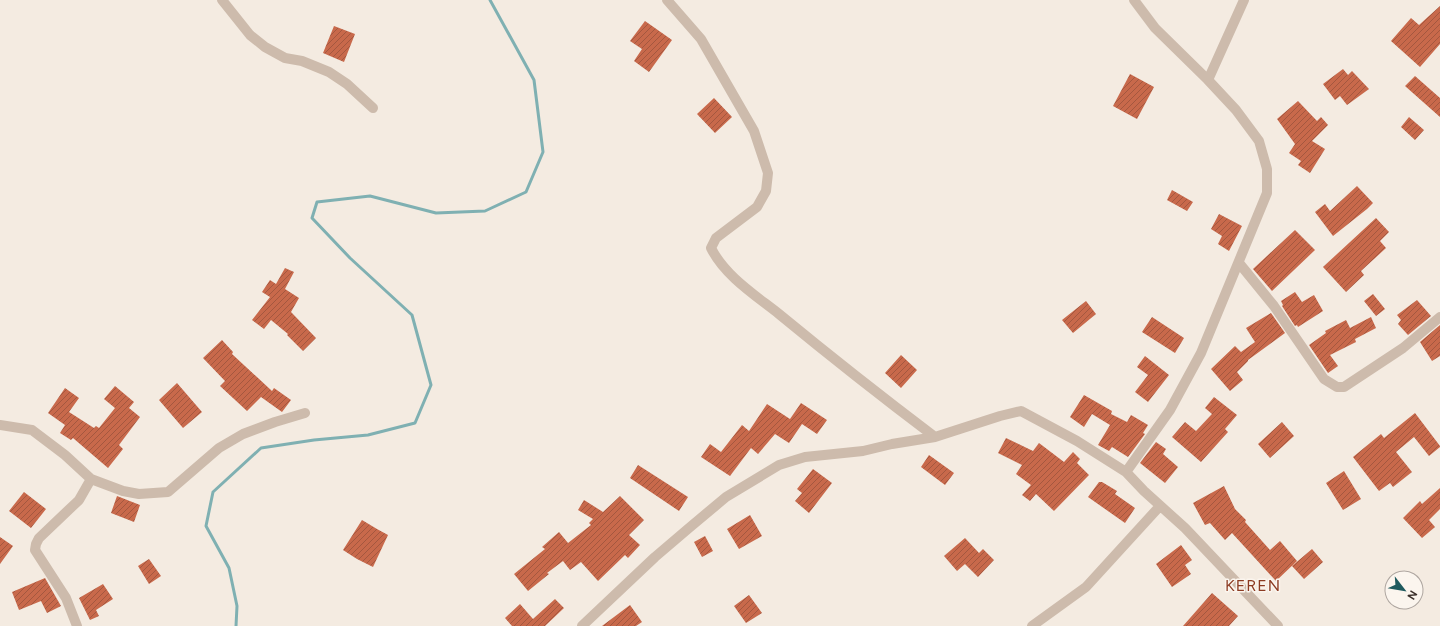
<svg xmlns="http://www.w3.org/2000/svg" width="1440" height="626" viewBox="0 0 1440 626" font-family="Figtree,sans-serif">
<style>
.lines{fill:none;stroke-linecap:round;stroke-linejoin:round}
.stream{stroke:#7fb0b2;stroke-width:3}
.building{fill:url(#building-hatch)}
.street{stroke:#cdbbac;stroke-width:10}
.labels{text-anchor:middle;stroke-width:3;stroke-linejoin:round;paint-order:stroke}
.quarter-label{font-size:16px;letter-spacing:1px;fill:#8c3b22;stroke:#fbf5ee}
</style>
<defs>
<pattern id="building-hatch" width="6" height="6" patternUnits="userSpaceOnUse"><rect width="6" height="6" fill="#c8694b"/><path d="M-1 1l2-2M0 6l6-6M5 7l2-2" fill="none" stroke="#a4573f"/></pattern>
</defs>
<rect width="100%" height="100%" fill="#f4ebe1"/>
<g class="lines">
<path class="stream" d="M236,626L237,606L229,568L206,526L213,492L261,448L314,440L368,435L415,423L431,385L412,315L350,258L312,218L317,202L370,196L436,213L485,211L526,192L543,152L534,80L490,0"/>
</g>
<path class="building" d="M1440,6V44L1420,67L1391,41L1411,18L1419,25Z
M645,21L672,40L649,72L634,61L642,49L630,41Z
M334,26L355,34L344,62L323,53Z
M1343,69L1348,75L1352,71L1369,89L1347,105L1340,96L1335,100L1323,84Z
M1130,74L1154,87L1137,119L1113,106Z
M1415,76L1440,98V117L1405,86Z
M714,98L732,117L715,133L697,114Z
M1298,101L1317,121L1321,117L1328,125L1312,141L1325,149L1310,173L1298,165L1301,161L1289,153L1295,144L1277,119Z
M1409,117L1424,130L1415,140L1401,127Z
M1357,186L1373,203L1367,209L1333,236L1315,212L1325,204L1330,211Z
M1172,190L1193,202L1187,211L1167,200Z
M1219,214L1242,226L1229,251L1218,244L1222,236L1211,229Z
M1376,218L1389,232L1380,241L1386,248L1361,271L1364,275L1346,292L1323,267Z
M1295,230L1315,250L1272,291L1253,269Z
M285,268L294,272L285,289L299,298L291,312L316,338L303,351L287,335L288,334L271,320L264,329L252,320L270,297L262,292L270,280L276,284Z
M1295,292L1302,302L1314,295L1323,311L1298,327L1297,325L1295,326L1282,306L1283,305L1281,301Z
M1373,294L1385,309L1376,316L1364,301Z
M1417,300L1431,316L1408,335L1398,324L1401,320L1397,315Z
M1086,301L1096,314L1073,333L1062,320Z
M1271,313L1285,333L1248,360V361L1237,372L1243,380L1230,391L1211,369L1235,346L1241,352L1255,342L1246,328Z
M1152,317L1184,338L1175,353L1142,332Z
M1371,317L1376,328L1355,339L1356,342L1330,355L1338,366L1328,373L1309,345L1326,333L1325,331L1346,320L1350,328Z
M1440,325V356L1432,361L1420,342Z
M222,340L233,352L232,354L272,391L274,388L291,400L282,412L261,397L247,411L220,386L225,381L203,358Z
M901,355L917,370L901,388L885,373Z
M1145,356L1169,375L1148,402L1135,392L1148,375L1137,367Z
M177,383L202,412L183,428L159,400Z
M115,386L134,402L129,408L140,417L119,445L123,449L108,468L73,438L71,440L60,433L65,425L48,413L65,388L79,398L69,412L94,428L96,426L99,428L115,408L104,399Z
M1084,395L1112,411L1111,414L1127,422L1131,415L1148,425L1143,433L1145,434L1128,457L1112,447L1109,451L1098,445L1110,425L1092,414L1084,427L1070,417Z
M1214,397L1237,415L1225,429L1228,432L1201,462L1172,437L1185,422L1196,431L1212,414L1205,408Z
M801,403L827,420L817,434L802,424L789,443L775,434L758,454L751,448L730,476L701,457L710,444L721,452L742,425L749,431L767,404L790,419Z
M1415,413L1440,446V447L1429,456L1414,437L1396,452L1412,472L1393,487L1390,483L1379,491L1353,457L1381,434L1384,438Z
M1282,422L1294,436L1270,458L1258,444Z
M1006,438L1033,451L1039,443L1064,462L1073,452L1080,459L1077,463L1089,475L1054,511L1036,494L1030,501L1022,495L1031,485L1016,474L1022,465L998,453Z
M1156,442L1166,449L1163,454L1178,467L1165,483L1140,463Z
M929,455L954,473L945,485L921,467Z
M638,465L688,497L679,511L630,478Z
M813,469L832,483L809,513L795,501L802,493L797,489Z
M1344,471L1361,499L1343,510L1326,483Z
M1099,482H1102L1117,491L1115,494L1135,508L1125,523L1088,497Z
M1224,486L1235,509L1246,520L1245,522L1270,550L1280,541L1297,561L1276,581L1232,533L1225,540L1210,523L1205,525L1193,503Z
M1440,488V509L1429,520L1435,527L1422,538L1403,518L1420,501L1422,504Z
M24,492L46,509L31,528L9,511Z
M117,496L140,505L134,522L111,513Z
M620,496L644,520L629,535L640,545L628,558L625,555L598,581L581,562L570,570L563,561L547,573L549,574L528,591L514,574L545,549L542,547L559,532L568,543L591,525L589,523L593,519L578,510L584,500L603,512Z
M750,515L762,536L739,549L727,529Z
M362,520L377,529L388,535L373,567L357,559L343,550Z
M705,536L713,551L702,557L694,542Z
M0,537L13,546L0,564Z
M965,538L979,553L983,549L994,560L978,577L965,564L957,571L944,556Z
M1181,545L1192,560L1185,565L1191,574L1172,587L1156,564Z
M1312,549L1323,562L1304,579L1292,566Z
M149,559L161,576L149,584L138,566Z
M45,578L61,606L47,613L41,601L19,610L12,592Z
M103,584L113,599L96,610L99,616L90,620L79,598Z
M1212,593L1238,616L1229,626H1183Z
M749,595L762,613L746,623L734,606Z
M555,599L564,608L545,626H512L505,618L520,604L533,619Z
M630,605L642,622L636,626H602Z"/>
<g class="lines">
<path class="street" d="M222,0L250,35L265,47L285,58L302,61L329,72L347,84L373,108
M667,0L701,39L754,131L768,173L766,191L757,207L716,238L711,248C725,276 755,295 779,314C830,356 882,397 935,437
M1134,0L1155,28L1208,80
M1239,263L1274,306L1324,379L1337,387H1344L1403,348L1440,317
M0,425L32,430L65,455L91,479L79,500L39,538L36,544L35,550L66,598L77,626
M1126,472L1170,410L1201,353L1267,193V169L1259,141L1236,110L1208,80L1244,0
M91,479L123,491L139,494L168,492L219,448L243,434L275,422L305,413
M582,626L655,557L689,528L726,497L779,465L805,457L863,451L892,444L935,437L1000,416L1021,411L1077,441L1126,472L1144,491L1185,528L1278,626
M1032,626L1086,587L1160,506"/>
</g>
<g class="labels">
<g class="quarter-label">
<text x="1253" y="591">KEREN</text>
</g>
</g>
<g transform="translate(1404 590) rotate(121)"><circle r="19" fill="#fbf5ee" stroke="#aea6a0"/>
<path d="M0-3L7 15L0 10L-7 15Z" fill="#1f5a5e"/>
<text y="-6" font-size="11" font-weight="bold" text-anchor="middle" fill="#3b302b">N</text>
</g>
</svg>
